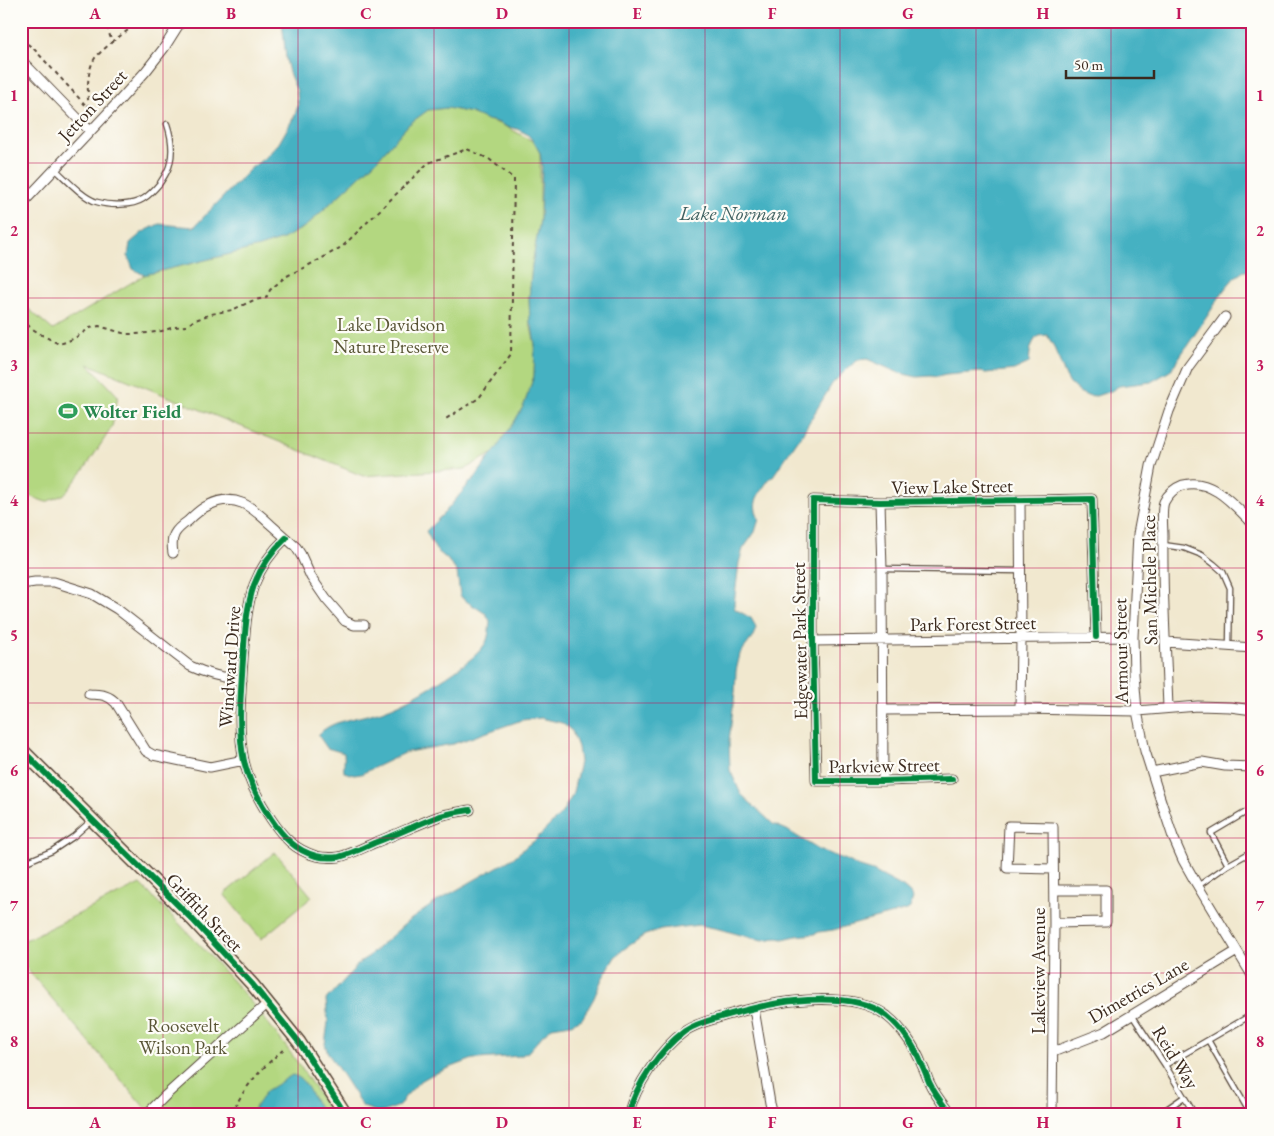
<svg xmlns="http://www.w3.org/2000/svg" width="1274" height="1136" viewBox="0 0 1274 1136" font-family="'EB Garamond',serif">
<style>
.green{fill:#b3d780;stroke:#77804f}
.water{fill:#45b1c2;stroke:#406e70}
.lines{fill:none;stroke-linecap:round;stroke-linejoin:round}
.lane-casing{stroke:#564639;stroke-width:7}
.street-casing{stroke:#564639;stroke-width:11}
.secondary-casing{stroke:#564639;stroke-width:15}
.path{stroke:#564639;stroke-width:2;stroke-dasharray:4 4;stroke-linecap:butt}
.lane{stroke:#fff;stroke-width:4.5}
.street{stroke:#fff;stroke-width:9}
.secondary{stroke:#fbe5cf;stroke-width:12}
.cycleway-casing{stroke:#fdfcf7;stroke-width:9}
.cycleway{stroke:#00873e;stroke-width:6}
.grid{fill:none;stroke:#c2185b;stroke-width:1;stroke-opacity:0.55}
.labels{text-anchor:middle;stroke-width:4.5;stroke-linejoin:round;paint-order:stroke}
.street-label{font-size:19px;fill:#3b2a1e;stroke:#fdfcf7}
.park-label{font-size:19px;fill:#595536;stroke:#fdfcf7}
.leisure-label{font-size:19px;font-weight:bold;fill:#27864d;stroke:#fdfcf7;text-anchor:start}
.water-label{font-size:20px;font-style:italic;fill:#3f6060;stroke:#fdfcf7}
.neatline{fill:none;stroke:#c2185b;stroke-width:2}
.grid-label{font-size:16px;text-anchor:middle;font-weight:bold;fill:#c2185b}
</style>
<rect width="100%" height="100%" fill="#fdfcf7"/>
<filter id="ink" filterUnits="userSpaceOnUse"><feTurbulence type="fractalNoise" baseFrequency=".02" numOctaves="2"/><feDisplacementMap in="SourceGraphic" scale="10" xChannelSelector="R" yChannelSelector="G"/><feConvolveMatrix kernelMatrix="1 2 1 2 8 2 1 2 1" color-interpolation-filters="sRGB"/></filter>
<filter id="wash" filterUnits="userSpaceOnUse"><feTurbulence type="fractalNoise" baseFrequency=".0096" numOctaves="4" result="noise"/><feDisplacementMap in="SourceGraphic" scale="20" xChannelSelector="R" yChannelSelector="G"/><feGaussianBlur stdDeviation="1.12" result="paint"/><feColorMatrix in="noise" values="0 0 0 0 0 0 0 0 0 0 0 0 0 0 0 0 0 1.4 0 .05"/><feComposite in="paint" operator="in"/></filter>
<g filter="url(#wash)">
<rect width="100%" height="100%" fill="#f1e8cf"/>
<path class="green" d="M447,108L471,113L507,127L534,142L540,153V220L532,265L529,298L530,323L535,345L534,376L524,405L510,430L495,452L465,469L363,476L88,364L118,396L112,427L86,467L65,494L46,502L29,496L21,487V302L31,311L53,330L144,275L259,247L283,239L306,226L375,162L409,124L428,110Z
M275,852L312,897L261,939L224,894Z
M140,884C192,936 243,988 287,1048C303,1069 317,1092 331,1115H151L21,962V942Z"/>
<path class="water" d="M282,21H1253V271H1244L1234,278L1224,290L1208,315L1170,371L1151,382L1119,386L1111,391L1096,396L1085,395L1079,392L1070,384L1066,377L1053,345L1047,335L1038,336C1030,344 1030,352 1029,363L1014,370L986,373L980,372L946,375L937,377L931,376L917,377L899,373L867,359L858,360L848,368L832,384L802,434L773,476L770,478C760,493 750,501 759,519L755,532L743,549L739,563L734,604L735,609L751,618L755,625L756,629L752,638L740,654L736,671L735,692L729,741L730,770L741,794L773,824L787,830L819,850L849,861L857,866L873,871L903,887L911,894L913,898L910,908L907,910L833,930L819,932L815,934L796,936L783,939L777,938L763,940L752,938L719,929L699,925L661,930L645,935L624,949L615,957L602,979L594,998L582,1019L571,1024L552,1027L543,1035L528,1052L520,1056L478,1059H473L431,1075L419,1082L405,1097L399,1106L383,1112H378L363,1107L328,1053L325,1044L328,1022L326,1000L328,997L332,994L361,961L369,956L407,922L439,900L513,858L529,844L533,842L561,814L572,796L580,762L578,747L572,731L562,723L541,718L522,720L453,744L407,752L361,774L354,775L344,772C343,766 345,760 344,753L327,748L318,735C330,721 353,719 371,714C399,707 426,690 450,674C463,665 476,657 485,644C489,638 489,629 490,621L486,614L463,599L460,595L457,572L447,559L436,550L426,531L446,511L472,480L475,478L491,455C500,448 501,436 510,429L524,405L534,376L535,345L532,326L530,323L529,298L532,265L540,220L542,167L540,153L534,142L527,134L517,129L507,127L497,122L487,120L471,113L447,108L428,110L409,124L375,162L306,226L283,239L259,247L144,275L133,269L128,256L130,243L143,232L159,224L194,227L250,169L267,156L279,143L295,115L298,105L297,91L289,73L286,59Z
M292,1075C306,1077 310,1095 318,1106C321,1109 324,1111 327,1115H250L266,1091Z"/>
</g>
<g filter="url(#ink)">
<g class="lines">
<g class="lane-casing">
<path id="lane" d="M55,169C66,179 83,198 97,202C110,206 132,206 143,199C150,195 155,189 160,183C164,177 169,170 170,163C173,151 171,136 167,124
M1163,545L1184,548L1202,555L1214,564L1223,572L1230,588L1229,646
M882,569L1021,571
M21,864L52,851L73,837L92,820
M1228,865L1253,851
M1198,886L1228,865L1211,833L1253,808
M1132,1015L1165,1065L1195,1115
M1208,1040L1251,1115
M1165,1065L1253,1014
M1158,1115L1184,1097"/>
</g>
<g class="street-casing">
<path id="street" d="M21,60L90,131
M21,205L119,101L146,71L164,48L181,21
M1225,317L1188,367L1169,411L1151,466L1138,534L1133,637L1134,674L1137,711L1145,751L1160,798L1173,837L1183,860L1196,883L1253,977
M1020,501L1021,639L1020,709
M880,502L882,569L883,781
M286,538C272,551 261,567 254,585C246,608 245,634 243,659C241,692 237,728 244,761C249,782 259,801 271,819C283,837 295,850 316,856C324,858 331,858 339,857C351,854 363,848 374,843C395,835 416,825 437,817C448,813 459,812 470,810
M173,553C170,536 175,530 188,521C194,515 201,508 209,505C235,492 252,507 270,524C279,532 287,539 296,547L301,555L311,577L326,599L345,621L354,625H364
M21,584L35,582H54L92,594L117,609L190,666C207,674 223,678 242,680
M813,641L1133,637
M1166,642L1253,648
M89,694C100,695 108,694 116,703L146,751L153,755L210,767L244,760
M1168,708C1166,651 1162,594 1163,536C1163,528 1161,510 1164,502C1168,494 1175,488 1183,485C1212,477 1235,506 1253,524
M883,710L1020,709L1137,711L1198,706L1230,707L1253,710
M1152,772L1202,762L1225,766L1253,767
M952,779L883,781H816L813,641V500L880,502L1092,499L1096,637
M1054,890H1106V922L1054,923
M754,1009L770,1103L773,1115
M1053,1052L1104,1032L1237,951
M21,1111L25,1115
M146,1115L166,1095L268,1003
M628,1115C636,1085 660,1049 685,1031C697,1023 711,1020 724,1016C742,1011 761,1006 779,1003C801,999 837,998 859,1003C868,1005 879,1010 887,1016C902,1028 915,1047 922,1065C925,1071 927,1077 929,1082C934,1093 941,1102 948,1111
M1052,1115L1054,923L1053,827L1009,826L1007,868L1053,869
M1251,1115L1253,1114"/>
</g>
<g class="secondary-casing">
<path id="secondary" d="M21,749L193,920L252,984L299,1042L346,1115"/>
</g>
<path class="path" d="M101,21L107,27L112,42L135,25L138,21
M21,39L34,49L89,109
M89,116C88,100 85,73 95,58C100,52 107,47 112,42
M21,319L31,328L42,335L59,344L66,342L75,338L90,328L99,326L126,334H135L148,333L162,331L174,327L187,326L193,321L211,314L232,310L254,300L266,298L270,290L285,277L317,261L343,246L428,163L467,149L489,159L514,179L511,354L479,398L444,420
M232,1115C241,1089 263,1067 284,1049
M325,1115L327,1109"/>
<use href="#lane" class="lane"/>
<use href="#street" class="street"/>
<use href="#secondary" class="secondary"/>
<g class="cycleway-casing">
<path id="cycleway" d="M286,538C272,551 261,567 254,585C246,608 245,634 243,659C241,692 237,728 244,761C249,782 259,801 271,819C283,837 295,850 316,856C324,858 331,858 339,857C351,854 363,848 374,843C395,835 416,825 437,817C448,813 459,812 470,810
M21,749L193,920L252,984L299,1042L346,1115
M952,779L883,781H816L813,641V500L880,502L1092,499L1096,637
M628,1115C636,1085 660,1049 685,1031C697,1023 711,1020 724,1016C742,1011 761,1006 779,1003C801,999 837,998 859,1003C868,1005 879,1010 887,1016C902,1028 915,1047 922,1065C925,1071 927,1077 929,1082C934,1093 941,1102 948,1111"/>
</g>
<use href="#cycleway" class="cycleway"/>
</g>
</g>
<path class="grid" d="M163,21V1115M298,21V1115M434,21V1115M569,21V1115M705,21V1115M840,21V1115M976,21V1115M1111,21V1115M21,163H1253M21,298H1253M21,433H1253M21,568H1253M21,703H1253M21,838H1253M21,973H1253"/>
<defs>
<g id="stadium-bare" transform="scale(1.5)"><path d="M0-5a6.5 5 0 1 0 0 10a6.5 5 0 1 0 0-10ZM-3.5-1.8h7v3.6h-7Z" fill="#2e9e5b" stroke="#fdfcf7" stroke-width="2.5" paint-order="stroke"/></g>
</defs>
<g fill-rule="evenodd">
<use href="#stadium-bare" x="68" y="411"/>
</g>
<g class="labels">
<g class="street-label">
<text transform="translate(92 105) rotate(-47)" y="7">Jetton Street</text>
<text transform="translate(952 486) rotate(-1)" y="7">View Lake Street</text>
<text transform="translate(1149 580) rotate(-91)" y="7">San Michele Place</text>
<text transform="translate(973 623) rotate(-1)" y="7">Park Forest Street</text>
<text transform="translate(799 641) rotate(-91)" y="7">Edgewater Park Street</text>
<text transform="translate(1120 651) rotate(-91)" y="7">Armour Street</text>
<text transform="translate(229 667) rotate(-86)" y="7">Windward Drive</text>
<text transform="translate(884 765) rotate(-1)" y="7">Parkview Street</text>
<text transform="translate(205 912) rotate(46)" y="7">Griffith Street</text>
<text transform="translate(1038 971) rotate(-90)" y="7">Lakeview Avenue</text>
<text transform="translate(1138 990) rotate(-30)" y="7">Dimetrics Lane</text>
<text transform="translate(1176 1057) rotate(58)" y="7">Reid Way</text>
</g>
<g class="park-label">
<text x="391" y="331">Lake Davidson<tspan x="391" dy="22">Nature Preserve</tspan></text>
<text x="183" y="1032">Roosevelt<tspan x="183" dy="22">Wilson Park</tspan></text>
</g>
<g class="leisure-label">
<text x="83" y="418">Wolter Field</text>
</g>
<g class="water-label">
<text x="733" y="220">Lake Norman</text>
</g>
</g>
<rect width="1274" height="1136" fill="none" stroke="#fdfcf7" stroke-width="55"/>
<path d="M1066 70v8h88v-8" fill="none" stroke="#3b2a1e" stroke-width="2.5"/>
<text x="1074" y="70" font-size="15" fill="#3b2a1e" stroke="#fdfcf7" stroke-width="4" paint-order="stroke">50 m</text>
<rect x="28" y="28" width="1218" height="1080" class="neatline"/>
<g class="grid-label">
<text x="95" y="19">A</text>
<text x="231" y="19">B</text>
<text x="366" y="19">C</text>
<text x="502" y="19">D</text>
<text x="637" y="19">E</text>
<text x="772" y="19">F</text>
<text x="908" y="19">G</text>
<text x="1043" y="19">H</text>
<text x="1179" y="19">I</text>
<text x="14" y="101">1</text>
<text x="1260" y="101">1</text>
<text x="14" y="236">2</text>
<text x="1260" y="236">2</text>
<text x="14" y="371">3</text>
<text x="1260" y="371">3</text>
<text x="14" y="506">4</text>
<text x="1260" y="506">4</text>
<text x="14" y="641">5</text>
<text x="1260" y="641">5</text>
<text x="14" y="776">6</text>
<text x="1260" y="776">6</text>
<text x="14" y="911">7</text>
<text x="1260" y="911">7</text>
<text x="14" y="1047">8</text>
<text x="1260" y="1047">8</text>
<text x="95" y="1128">A</text>
<text x="231" y="1128">B</text>
<text x="366" y="1128">C</text>
<text x="502" y="1128">D</text>
<text x="637" y="1128">E</text>
<text x="772" y="1128">F</text>
<text x="908" y="1128">G</text>
<text x="1043" y="1128">H</text>
<text x="1179" y="1128">I</text>
</g>
</svg>
